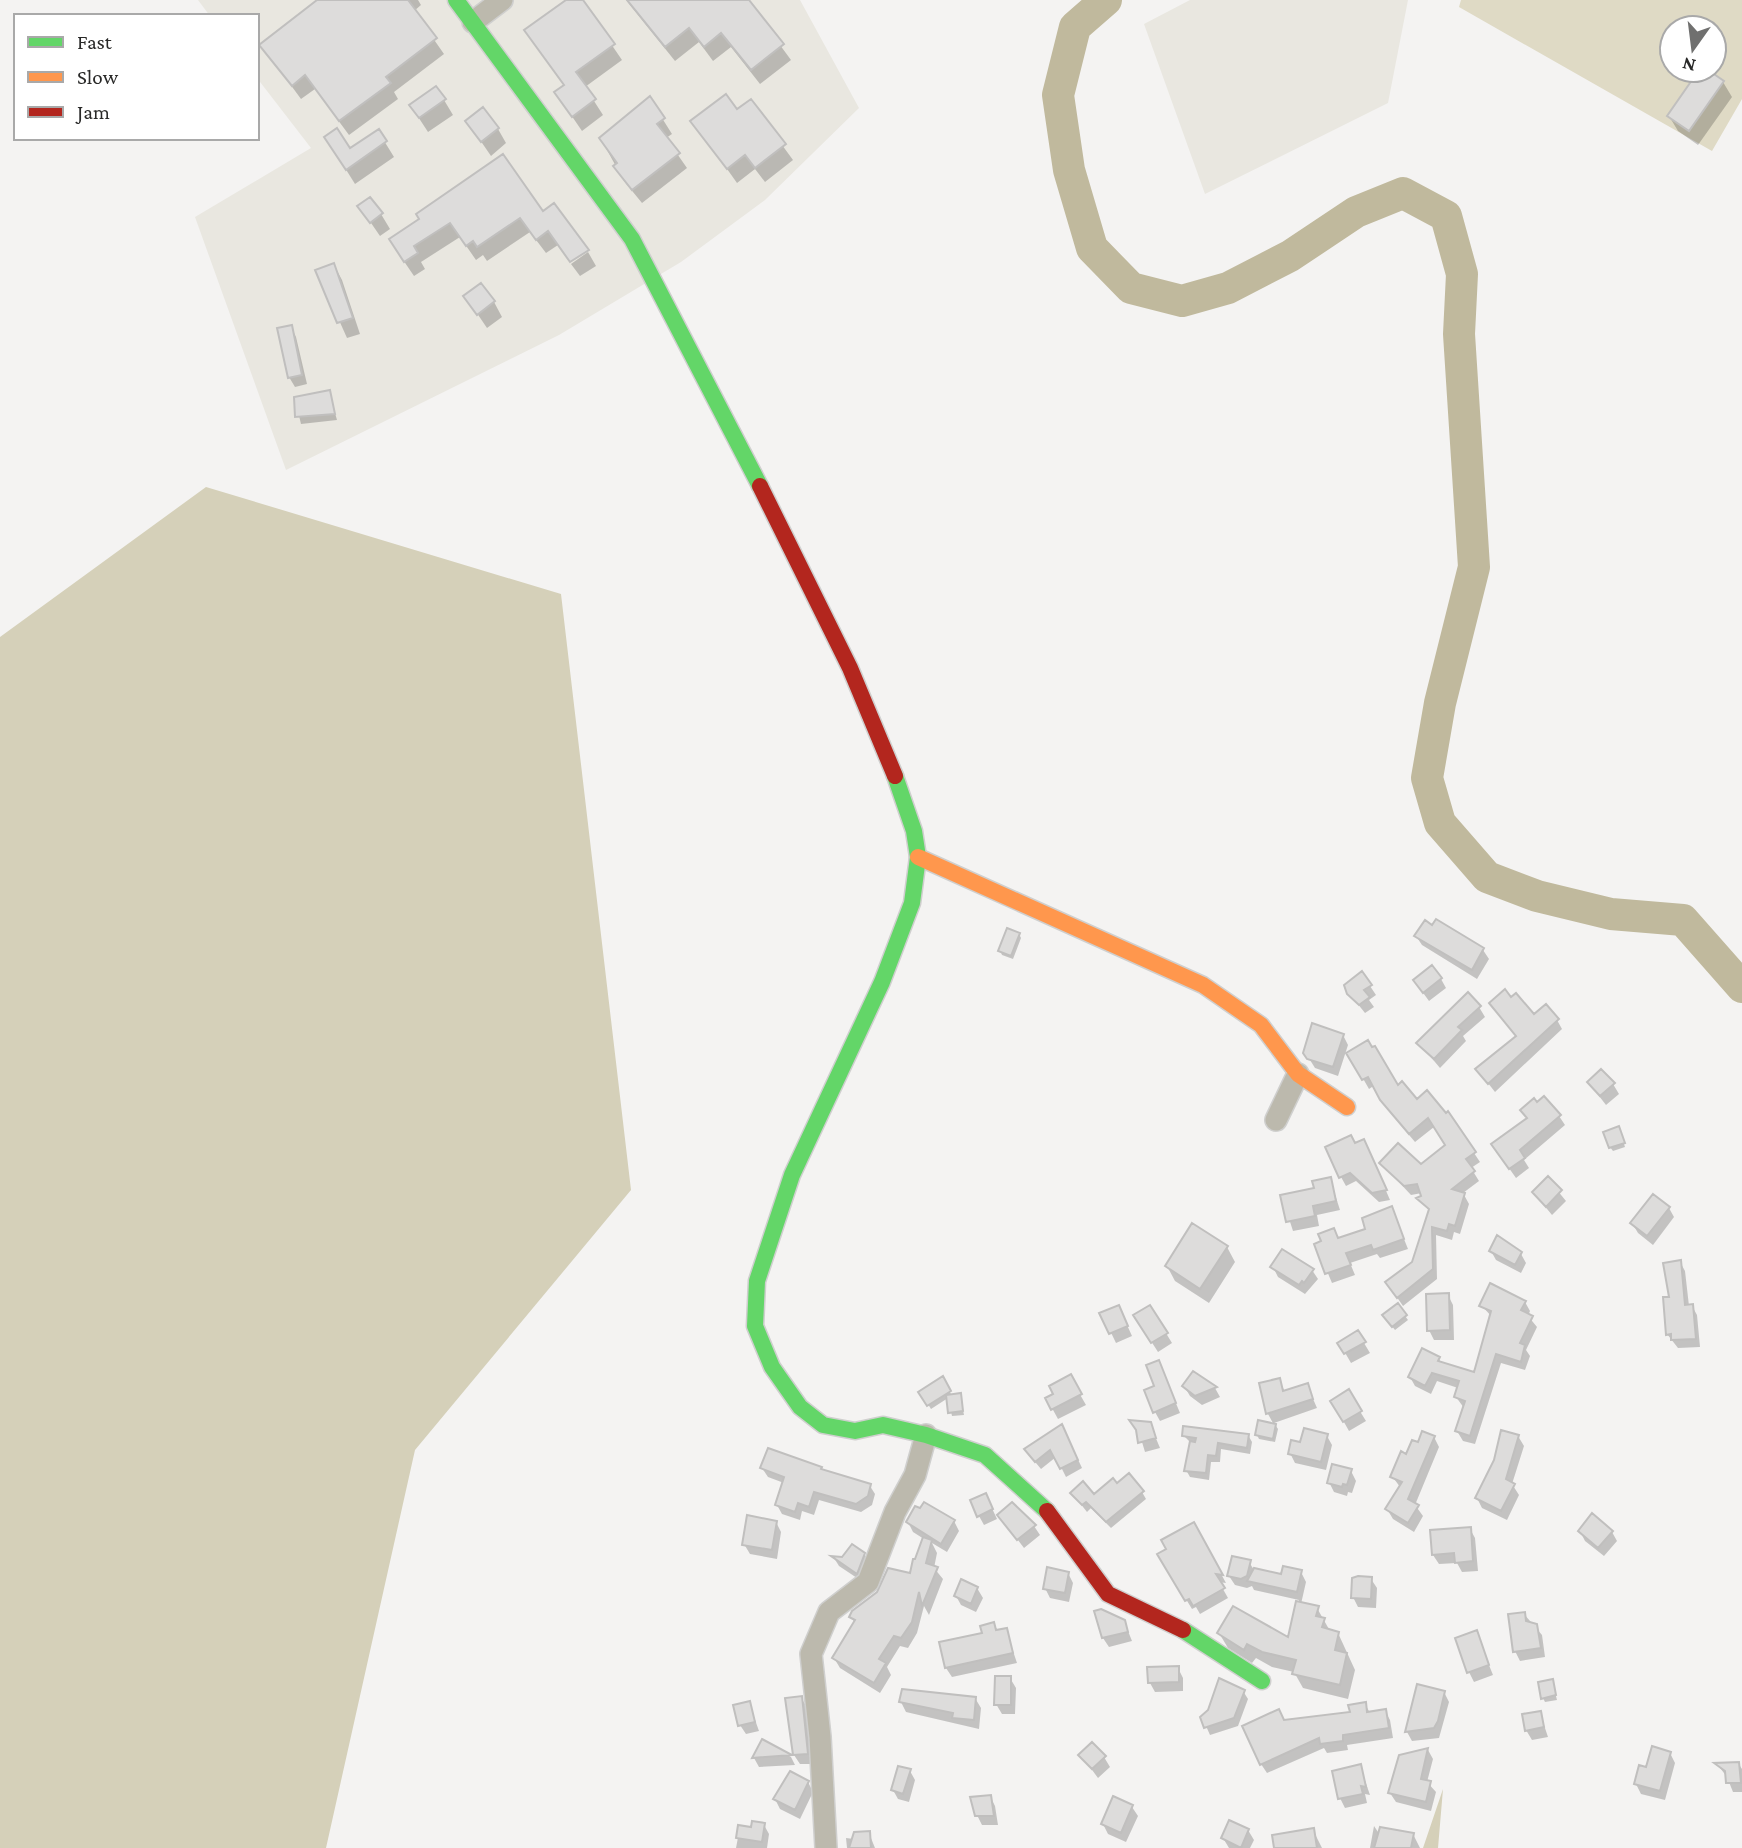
<svg xmlns="http://www.w3.org/2000/svg" width="1742" height="1848" viewBox="0 0 1742 1848" font-family="'Crimson Pro',serif">
<style>
.built{fill:#e9e7e0}
.green{fill:#dfdac5;fill-rule:evenodd}
.forest{fill:#d5d0b9}
.shadow{fill:#0003}
.lines{fill:none;stroke-linecap:round;stroke-linejoin:round}
.river{stroke:#c0b99d;stroke-width:32}
.building{fill:#dddcdb;stroke:#c0bfbe;stroke-width:2}
.street-casing{stroke:#cfcfce;stroke-width:24}
.fast-casing{stroke:#cfcfce;stroke-width:19}
.slow-casing{stroke:#cfcfce;stroke-width:19}
.jam-casing{stroke:#cfcfce;stroke-width:19}
.street{stroke:#bcb9ad;stroke-width:21}
.fast{stroke:#63d668;stroke-width:16}
.slow{stroke:#ff974d;stroke-width:16}
.jam{stroke:#b3261e;stroke-width:16}
</style>
<rect width="100%" height="100%" fill="#f4f3f2"/>
<path class="built" d="M198,0H800L859,108L765,200L681,262L559,335L286,470L195,217L311,148L257,78V16H210Z
M1190,0H1408L1388,103L1205,194L1144,24Z"/>
<path class="green" d="M1461,0H1742V99L1712,151L1459,7ZM1672,28H1714V70H1672Z"/>
<path class="forest" d="M206,487L561,594L631,1190L415,1450L326,1848H0V637Z
M1443,1789L1438,1848H1423Z"/>
<path class="shadow" d="M320,0H418L421,5L414,11L444,54L394,92L398,99L349,135L315,89L301,99L262,46Z
M569,0H581L622,60L585,87L603,115L582,131L556,93L565,86L526,30Z
M626,0H747L791,60L760,84L731,47L713,61L699,42L675,61Z
M1702,70L1723,82L1732,97L1698,145L1678,131L1669,116Z
M650,99L672,134L666,138L687,168L642,203L624,181L601,139Z
M444,100L453,115L428,132L411,106Z
M750,101L793,160L765,182L755,169L737,183L693,121L737,111Z
M467,121L498,129L506,143L491,156Z
M378,131L394,157L355,184L335,152L349,150Z
M502,156L558,245L546,253L530,232L487,261L483,255L476,260L460,237L421,262L425,269L414,276L399,254Z
M360,207L381,214L390,229L380,236Z
M588,252L596,266L580,276L571,264Z
M334,265L342,280L360,334L347,338L317,271Z
M466,297L494,302L502,317L487,328Z
M291,327L296,337L307,384L295,387L289,377Z
M329,392L337,420L301,424L295,399Z
M1019,934L1021,938L1013,959L1002,955L1000,950Z
M1416,936L1483,950L1489,959L1477,979L1422,945Z
M1441,979L1446,988L1429,1001L1421,990Z
M1370,986L1376,995L1369,1000L1374,1007L1365,1013L1349,993Z
M1491,1003L1557,1020L1562,1029L1495,1092L1477,1069L1517,1038Z
M1479,1007L1485,1017L1463,1036L1466,1041L1440,1068L1419,1043Z
M1343,1035L1348,1045L1338,1076L1315,1068L1305,1052Z
M1349,1054L1417,1101L1474,1153L1480,1162L1471,1168L1479,1181L1463,1193L1469,1204L1460,1234L1454,1232L1452,1240L1436,1235L1437,1279L1403,1306L1387,1283L1414,1263L1430,1212L1419,1198L1423,1197L1422,1193L1411,1195L1381,1163L1421,1166L1447,1146L1434,1127L1415,1142L1388,1110L1375,1085L1369,1089Z
M1589,1083L1613,1084L1619,1094L1606,1105Z
M1522,1110L1559,1116L1565,1125L1524,1160L1529,1168L1516,1178L1499,1154L1528,1120Z
M1620,1132L1625,1147L1613,1151L1610,1147Z
M1355,1145L1369,1151L1390,1200L1379,1202L1356,1181L1346,1186L1341,1177Z
M1330,1179L1340,1210L1317,1215L1319,1226L1293,1231L1282,1197L1316,1189Z
M1548,1179L1566,1201L1552,1215L1534,1193Z
M1669,1208L1674,1217L1653,1245L1638,1233L1632,1223Z
M1392,1209L1408,1249L1380,1258L1377,1254L1350,1263L1355,1275L1332,1283L1316,1245L1368,1230Z
M1227,1247L1235,1262L1209,1303L1175,1281L1167,1266Z
M1491,1251L1521,1254L1526,1263L1521,1273L1496,1260Z
M1680,1262L1685,1271L1689,1306H1692L1697,1315L1700,1347L1678,1348L1667,1334Z
M1273,1267L1312,1270L1318,1279L1305,1294L1278,1277Z
M1448,1295L1453,1305L1454,1340H1434L1429,1330Z
M1525,1302L1530,1311L1528,1316L1537,1327L1526,1350L1530,1356L1525,1370L1501,1363L1475,1444L1463,1441L1457,1431L1464,1408L1456,1397L1458,1388L1437,1381L1431,1394L1415,1386L1410,1377L1439,1359L1442,1365L1475,1375L1492,1317L1481,1305Z
M1397,1305L1408,1320L1395,1330L1387,1320Z
M1150,1307L1172,1343L1158,1352L1135,1316Z
M1102,1314L1123,1316L1132,1336L1116,1343Z
M1358,1333L1370,1353L1351,1363L1340,1344Z
M1163,1372L1180,1413L1160,1421L1155,1412L1157,1387Z
M1194,1373L1215,1388L1220,1397L1202,1405L1190,1396L1184,1386Z
M1070,1377L1086,1405L1058,1419L1047,1399L1056,1395Z
M943,1379L952,1396L960,1395L964,1415L952,1416L948,1398L931,1409L921,1393Z
M1279,1380L1285,1392L1307,1385L1317,1408L1274,1423L1278,1429L1275,1442L1259,1439L1257,1435L1274,1425L1268,1414L1261,1384Z
M1348,1392L1366,1421L1349,1431L1332,1401Z
M1150,1424L1160,1448L1145,1452L1139,1432Z
M1066,1434L1082,1468L1066,1477L1056,1457L1041,1469L1031,1457Z
M1183,1435H1248L1252,1442L1250,1454L1221,1449L1220,1462H1211L1209,1480L1190,1477L1186,1470L1191,1443Z
M1327,1436L1332,1445L1326,1470L1295,1463L1290,1453L1302,1445Z
M1518,1436L1524,1446L1512,1484L1519,1495L1507,1520L1482,1508L1477,1498Z
M1434,1437L1439,1447L1415,1505L1423,1516L1414,1532L1393,1519L1387,1509L1400,1487L1392,1476L1419,1444Z
M762,1468H821L823,1472L870,1486L875,1494L872,1505L861,1512L819,1500L814,1515L802,1511L800,1520L782,1514L777,1505L784,1483L768,1477Z
M1351,1471L1356,1481L1352,1493L1348,1492L1347,1496L1334,1492L1329,1482Z
M1117,1486L1142,1492L1146,1499L1111,1528L1091,1508L1087,1512L1072,1493L1094,1496Z
M990,1504L997,1519L984,1525L979,1516Z
M999,1515L1034,1526L1040,1535L1024,1548Z
M954,1521L959,1531L947,1552L932,1543L937,1553L934,1568L943,1579L929,1615L924,1606L917,1633L908,1648L900,1646L887,1667L891,1675L880,1693L840,1668L834,1658L855,1623L851,1617L912,1575L924,1539L913,1532L908,1522Z
M776,1522L781,1532L777,1559L750,1554L744,1544Z
M1194,1524L1226,1583L1219,1582L1228,1598L1200,1614L1196,1607L1192,1609L1159,1555Z
M1470,1529L1475,1538L1478,1571L1462,1572L1457,1563L1439,1564L1433,1555Z
M1580,1531L1612,1532L1617,1541L1604,1556L1585,1541Z
M864,1554L870,1564L863,1582L839,1566L834,1558Z
M1249,1562L1254,1570L1282,1577L1301,1572L1306,1582L1301,1604L1317,1608L1330,1631L1338,1633L1355,1670L1348,1699L1303,1688L1294,1672L1272,1667L1256,1658L1252,1663L1228,1648L1219,1633L1289,1639L1299,1600L1254,1590L1252,1586L1247,1588L1235,1585L1229,1576Z
M1068,1573L1073,1583L1069,1602L1050,1598L1045,1588Z
M1371,1579L1377,1588L1376,1608L1358,1607L1353,1597Z
M977,1588L983,1598L976,1612L961,1605L956,1596Z
M1524,1614L1542,1635L1545,1657L1520,1661L1515,1651Z
M1124,1621L1132,1641L1109,1647L1103,1638Z
M994,1624L998,1632L1006,1630L1017,1663L952,1677L946,1668Z
M1476,1633L1493,1675L1474,1682L1469,1672Z
M1178,1668L1183,1678V1691L1155,1692L1150,1683Z
M1010,1678L1016,1688L1015,1714H1002L996,1704Z
M1552,1681L1557,1700L1545,1702L1543,1698Z
M1419,1687L1444,1692L1449,1702L1439,1738L1412,1741L1407,1732Z
M1243,1691L1248,1699L1238,1726L1210,1735L1202,1717Z
M801,1698L807,1707L812,1764H800L794,1755Z
M975,1698L981,1708L979,1729L906,1712L901,1702Z
M749,1703L759,1731L746,1734L740,1725Z
M1365,1704L1370,1713L1385,1711L1390,1720L1393,1738L1347,1745L1348,1750L1327,1753L1324,1748L1267,1773L1261,1764L1284,1722L1352,1713Z
M1540,1713L1548,1737L1532,1740L1526,1730Z
M763,1741L791,1757L795,1765L759,1767L754,1758Z
M1428,1750L1433,1759L1427,1782L1436,1792L1431,1811L1396,1802L1390,1793L1400,1757Z
M1670,1753L1675,1763L1665,1800L1641,1794L1636,1784L1647,1769Z
M1081,1755L1104,1757L1110,1767L1098,1778Z
M1738,1763L1742,1769V1792H1733L1727,1777L1717,1764Z
M1360,1766L1370,1795L1365,1794L1367,1803L1345,1808L1340,1798Z
M910,1771L915,1780L909,1802L898,1799L893,1790Z
M808,1782L813,1792L800,1819L780,1809L775,1799Z
M990,1796L995,1806L998,1825H982L977,1815Z
M1132,1807L1138,1816L1126,1842L1108,1834L1103,1824Z
M764,1825L769,1834L767,1848H736L740,1827L752,1829Z
M1374,1826L1380,1835L1413,1834L1420,1848H1370Z
M1248,1830L1254,1840L1250,1848H1229L1223,1838Z
M1313,1830L1322,1848H1276Z
M869,1833L875,1848H847L846,1838L854,1839Z"/>
<g class="lines">
<path class="river" d="M1106,0L1075,27L1058,95L1069,170L1092,248L1131,288L1182,301L1228,288L1290,256L1356,212L1403,193L1446,216L1462,274L1459,334L1474,567L1440,703L1427,778L1440,823L1487,877L1537,896L1611,914L1683,920L1742,987"/>
</g>
<path class="building" d="M317,0H408L437,38L386,77L391,83L339,121L305,75L292,86L259,45Z
M566,0H583L615,44L576,72L596,99L572,117L554,92L564,85L524,30Z
M627,0H749L784,44L751,70L721,33L704,47L689,28L665,47Z
M1699,70H1708L1724,81L1689,131L1667,116Z
M436,86L446,99L419,118L409,105Z
M726,94L737,109L751,99L786,144L755,168L745,155L727,169L690,121Z
M650,96L665,118L657,124L680,153L632,190L613,166L617,163L599,138Z
M483,107L499,128L481,142L465,121Z
M337,128L350,148L379,129L387,141L346,170L324,137Z
M503,154L543,211L554,203L589,250L570,262L548,231L536,240L520,218L477,247L473,241L466,246L450,223L414,246L418,253L404,262L389,239L419,219L416,214Z
M370,197L383,213L370,223L357,206Z
M334,263L353,318L337,323L315,270Z
M481,283L495,301L477,315L463,296Z
M292,325L302,375L288,378L277,328Z
M330,390L335,414L295,417L294,397Z
M1436,919L1484,948L1472,970L1414,936L1425,920L1432,925Z
M1007,928L1020,933L1011,956L998,951Z
M1432,965L1442,978L1423,993L1413,980Z
M1362,971L1372,985L1364,990L1370,997L1359,1005L1347,994L1344,985Z
M1505,989L1511,997L1516,993L1534,1014L1546,1004L1559,1019L1488,1084L1475,1069L1516,1036L1489,1003Z
M1468,992L1481,1006L1458,1027L1462,1030L1434,1059L1416,1043Z
M1312,1023L1344,1034L1333,1067L1307,1059L1303,1053Z
M1368,1040L1372,1047L1375,1046L1398,1085L1402,1081L1417,1099L1427,1090L1446,1113L1448,1111L1476,1152L1466,1159L1475,1171L1452,1189L1465,1193L1455,1226L1449,1224L1447,1231L1432,1227L1433,1269L1397,1298L1385,1282L1412,1262L1429,1209L1416,1198L1421,1196L1417,1184L1404,1186L1379,1163L1398,1143L1421,1164L1445,1145L1428,1118L1409,1134L1380,1100L1368,1077L1362,1080L1346,1053Z
M1601,1069L1615,1083L1600,1096L1587,1082Z
M1544,1096L1561,1115L1520,1150L1525,1158L1509,1169L1491,1144L1527,1118L1520,1110L1534,1098L1537,1102Z
M1619,1126L1625,1143L1609,1148L1603,1132Z
M1351,1135L1355,1143L1364,1139L1387,1190L1372,1193L1350,1173L1339,1178L1325,1147Z
M1548,1176L1562,1190L1546,1207L1532,1192Z
M1331,1177L1336,1201L1313,1206L1315,1216L1286,1222L1280,1195L1314,1188L1312,1181Z
M1653,1194L1670,1207L1647,1236L1630,1223Z
M1392,1206L1404,1239L1373,1250L1371,1245L1346,1253L1351,1265L1325,1274L1314,1244L1321,1241L1318,1234L1334,1228L1338,1238L1365,1229L1362,1218Z
M1192,1223L1228,1246L1200,1289L1165,1266Z
M1497,1235L1522,1252L1515,1265L1489,1251Z
M1282,1249L1314,1269L1304,1283L1302,1281L1299,1285L1270,1267Z
M1681,1260L1685,1305L1693,1304L1696,1339L1671,1340V1334L1666,1335L1663,1297H1669L1663,1263Z
M1490,1283L1526,1301L1521,1310L1533,1316L1520,1343L1525,1345L1521,1362L1496,1354L1470,1436L1455,1431L1465,1401L1454,1397L1459,1381L1432,1373L1425,1386L1408,1377L1422,1348L1440,1357L1438,1361L1474,1372L1491,1311L1479,1306Z
M1449,1293L1450,1330L1427,1331L1426,1294Z
M1398,1303L1407,1315L1392,1327L1382,1315Z
M1119,1305L1128,1326L1109,1334L1099,1313Z
M1150,1305L1168,1333L1151,1343L1133,1315Z
M1358,1330L1366,1342L1344,1354L1337,1343Z
M1159,1360L1176,1403L1153,1413L1144,1390L1154,1386L1146,1365Z
M1193,1371L1217,1387L1195,1396L1182,1386Z
M1071,1374L1082,1394L1051,1410L1045,1398L1053,1394L1049,1386Z
M943,1376L951,1391L927,1406L918,1392Z
M1280,1378L1283,1391L1308,1383L1313,1399L1266,1414L1259,1383Z
M1349,1389L1362,1411L1343,1422L1330,1401Z
M961,1393L963,1411L948,1413L946,1395Z
M1129,1420L1151,1422L1156,1438L1138,1443L1136,1430Z
M1258,1420L1276,1424L1273,1439L1255,1435Z
M1062,1424L1078,1460L1060,1469L1050,1450L1035,1462L1024,1449Z
M1183,1426L1249,1434L1247,1448L1218,1443L1216,1456L1208,1455L1206,1473L1184,1471L1190,1441L1195,1442L1196,1438L1182,1436Z
M1304,1428L1328,1434L1321,1462L1288,1454L1291,1440L1300,1442Z
M1501,1430L1519,1435L1506,1479L1515,1484L1501,1511L1475,1498L1494,1460Z
M1422,1431L1435,1436L1408,1499L1419,1505L1408,1523L1385,1509L1402,1482L1390,1477L1401,1451L1406,1454L1412,1440L1418,1442Z
M768,1448L822,1467L821,1469L871,1484L868,1496L856,1504L814,1492L809,1507L798,1503L795,1512L775,1505L784,1477L760,1468Z
M1332,1464L1352,1469L1347,1485L1343,1484L1342,1487L1327,1483Z
M1129,1473L1144,1491L1106,1522L1086,1502L1082,1505L1070,1493L1083,1481L1094,1494L1113,1478L1117,1483Z
M986,1493L993,1509L977,1517L970,1500Z
M924,1502L955,1520L941,1544L906,1522L915,1506L920,1508Z
M1012,1502L1036,1525L1017,1540L997,1515Z
M1592,1513L1613,1531L1598,1548L1578,1531Z
M747,1515L777,1521L772,1550L742,1545Z
M1194,1522L1223,1575L1216,1574L1225,1588L1193,1606L1189,1599L1185,1601L1157,1554L1166,1549L1161,1540Z
M1471,1527L1473,1561L1455,1563L1454,1553L1432,1555L1430,1530Z
M923,1537L932,1540L926,1563L938,1567L922,1606L919,1592L912,1622L901,1638L894,1636L879,1659L886,1663L874,1683L832,1658L855,1620L849,1617L852,1611L877,1592L888,1568L910,1573L913,1559H915Z
M852,1544L865,1553L857,1574L831,1556L842,1557Z
M1232,1556L1251,1560L1247,1576L1241,1579L1227,1576Z
M1283,1566L1302,1570L1297,1592L1247,1581L1254,1568L1281,1574Z
M1047,1567L1069,1572L1065,1593L1043,1589Z
M1358,1576L1372,1577L1371,1599L1351,1598L1352,1578Z
M961,1579L978,1587L971,1604L954,1596Z
M1296,1601L1319,1606L1316,1616L1325,1618L1322,1627L1339,1632L1335,1650L1347,1653L1340,1685L1292,1674L1296,1660L1262,1652L1247,1644L1244,1650L1217,1633L1233,1606L1288,1637Z
M1101,1609L1125,1620L1128,1632L1102,1638L1094,1611Z
M1525,1612L1526,1621L1537,1624L1541,1648L1513,1652L1508,1614Z
M994,1622L996,1630L1007,1628L1013,1653L945,1668L939,1642L982,1633L980,1626Z
M1477,1630L1489,1665L1467,1673L1455,1638Z
M1179,1666V1682L1148,1683L1147,1667Z
M995,1676H1011V1705H994Z
M1219,1678L1245,1690L1234,1718L1204,1728L1200,1717L1208,1710Z
M1553,1679L1556,1695L1541,1699L1538,1682Z
M1417,1684L1445,1691L1438,1721L1434,1728L1405,1732Z
M902,1689L976,1697L974,1720L952,1718L953,1713L899,1702Z
M802,1696L808,1754L793,1755L785,1698Z
M750,1701L755,1722L738,1726L733,1705Z
M1366,1702L1367,1712L1386,1709L1389,1728L1343,1735V1741L1320,1744L1319,1738L1260,1765L1242,1726L1279,1709L1284,1720L1350,1712L1348,1705Z
M1541,1711L1544,1727L1525,1731L1522,1714Z
M762,1739L792,1755L752,1758Z
M1092,1742L1106,1756L1092,1769L1078,1755Z
M1652,1746L1671,1752L1660,1791L1634,1784L1639,1765L1646,1767Z
M1428,1748L1421,1779L1431,1781L1426,1802L1388,1793L1399,1755Z
M1739,1762L1741,1783H1726L1725,1771L1714,1763Z
M1361,1764L1366,1787L1361,1786L1363,1794L1338,1799L1332,1771Z
M898,1766L911,1769L903,1794L891,1790Z
M790,1771L809,1781L795,1810L773,1799Z
M991,1795L994,1816H975L970,1797Z
M1113,1796L1133,1805L1121,1833L1101,1824Z
M1229,1820L1249,1829L1241,1848L1221,1838Z
M752,1821L765,1823L762,1842L736,1838L738,1825L751,1827Z
M1380,1827L1414,1833L1411,1848H1374Z
M1314,1828L1317,1848H1274L1272,1835Z
M870,1831L871,1848H849L854,1832Z"/>
<g class="lines">
<g class="street-casing">
<path id="street" d="M473,22L502,0
M1276,1120L1298,1074
M826,1848L820,1737L811,1654L829,1612L868,1582L895,1512L915,1475L926,1435"/>
</g>
<g class="fast-casing">
<path id="fast" d="M456,0L632,239L760,486
M895,776L914,831L918,857L912,903L882,982L792,1175L757,1281L755,1326L772,1367L800,1407L823,1425L855,1431L883,1425L926,1435L985,1455L1047,1511
M1183,1630L1262,1681"/>
</g>
<g class="slow-casing">
<path id="slow" d="M918,857L1203,985L1261,1025L1298,1074L1347,1107"/>
</g>
<g class="jam-casing">
<path id="jam" d="M760,486L850,668L895,776
M1047,1511L1108,1594L1183,1630"/>
</g>
<use href="#street" class="street"/>
<use href="#fast" class="fast"/>
<use href="#slow" class="slow"/>
<use href="#jam" class="jam"/>
</g>
<rect x="14" y="14" width="245" height="126" fill="#ffffff" stroke="#a9a9a9" stroke-width="2"/>
<rect x="28" y="37" width="35" height="10" fill="#63d668" stroke="#a9a9a9" stroke-width="2"/>
<text x="77" y="49" font-size="21" fill="#292928">Fast</text>
<rect x="28" y="72" width="35" height="10" fill="#ff974d" stroke="#a9a9a9" stroke-width="2"/>
<text x="77" y="84" font-size="21" fill="#292928">Slow</text>
<rect x="28" y="107" width="35" height="10" fill="#b3261e" stroke="#a9a9a9" stroke-width="2"/>
<text x="77" y="119" font-size="21" fill="#292928">Jam</text>
<g transform="translate(1693 49) rotate(194)"><circle r="33" fill="#ffffff" stroke="#a9a9a9" stroke-width="2"/>
<path d="M0-5L12 26L0 18L-12 26Z" fill="#70706f"/>
<text y="-10" font-size="19" font-weight="bold" text-anchor="middle" fill="#292928">N</text>
</g>
</svg>
